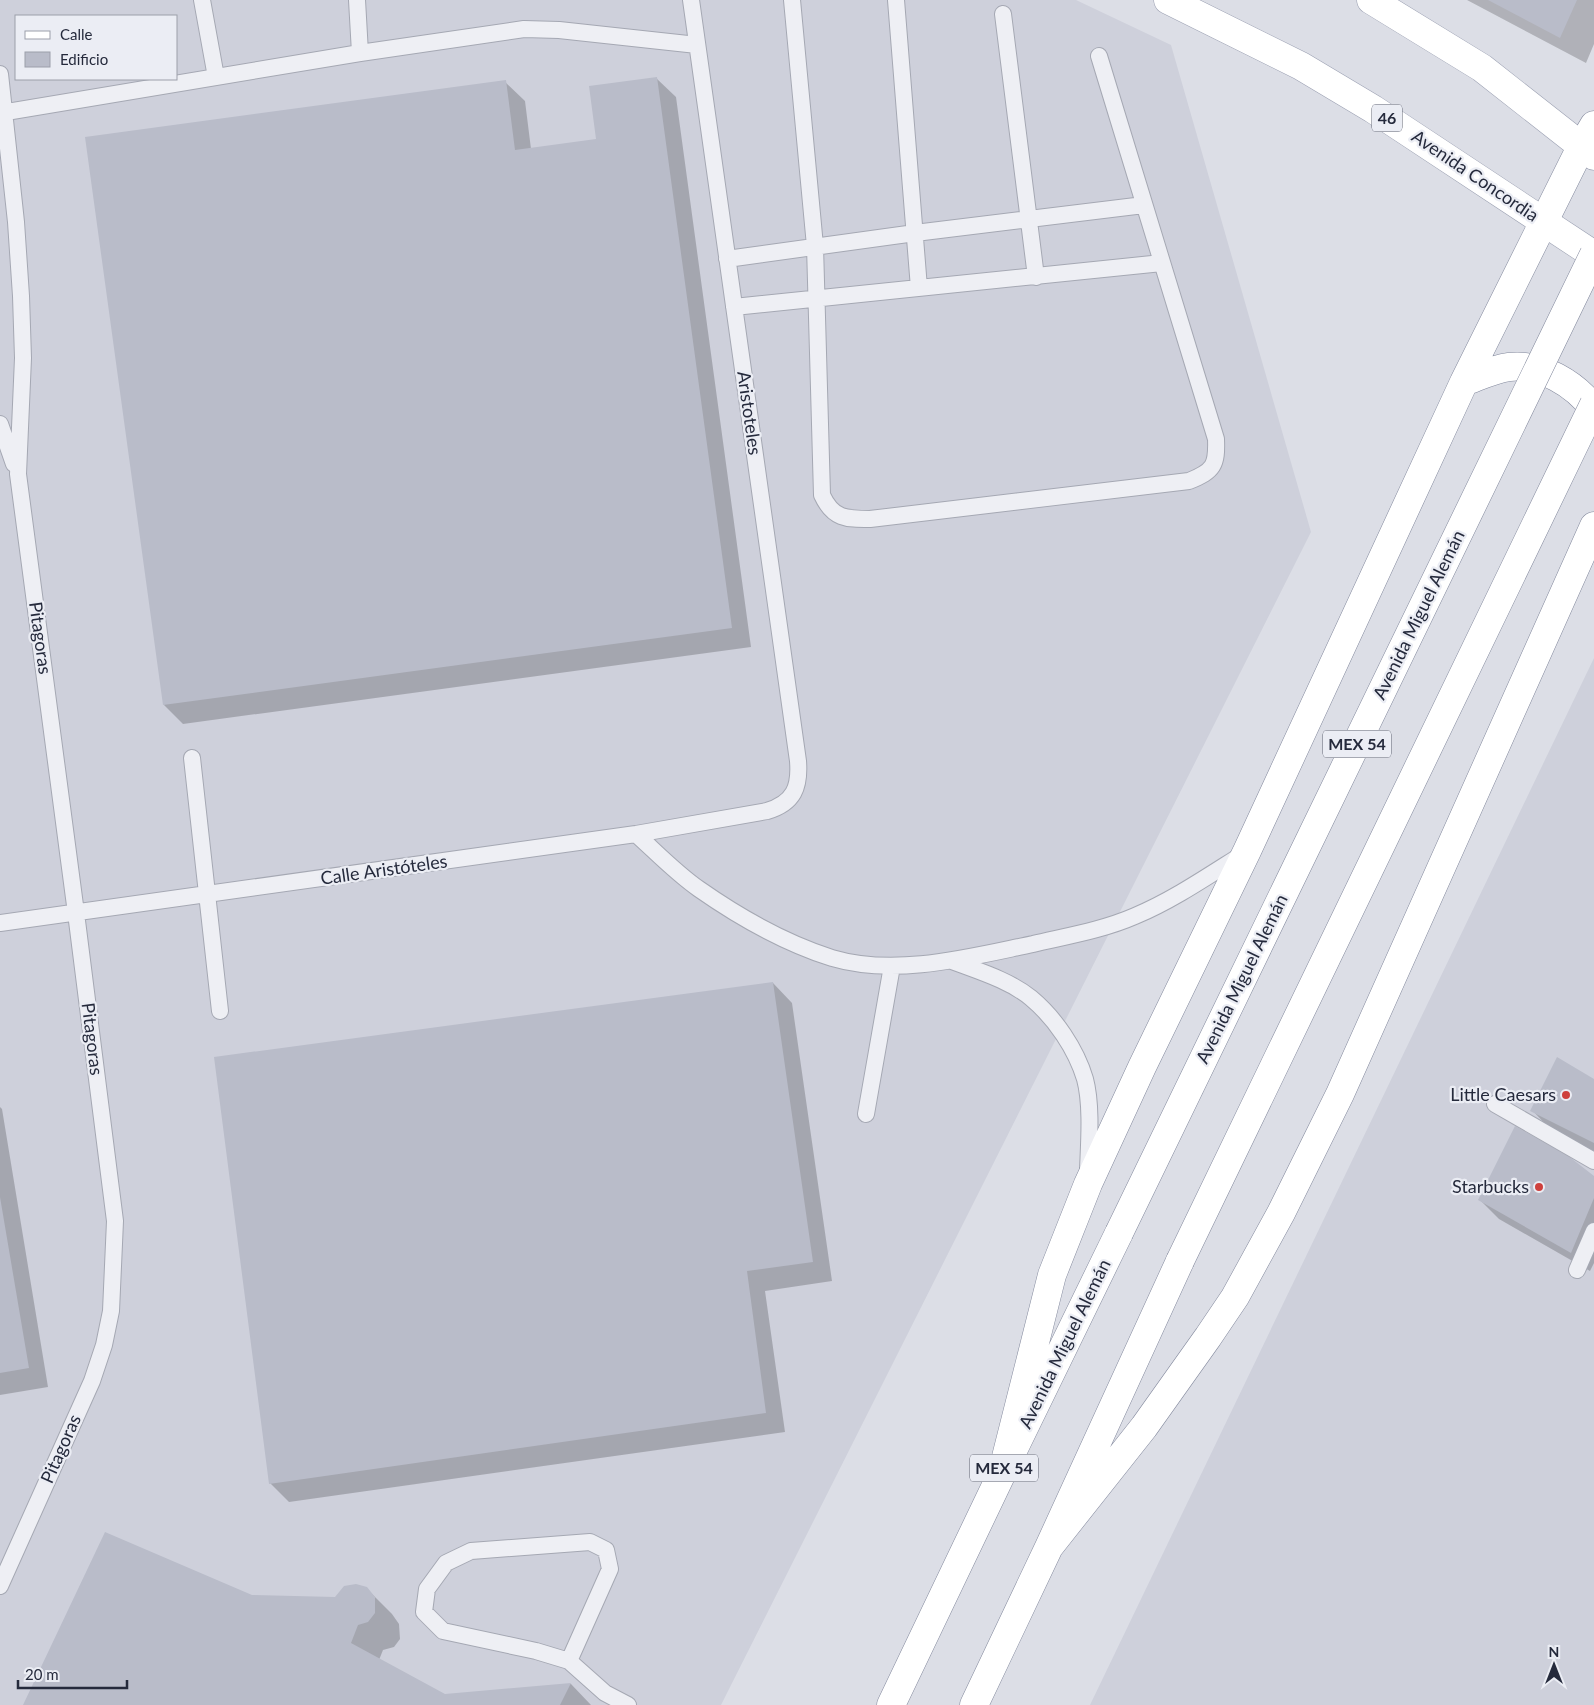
<svg xmlns="http://www.w3.org/2000/svg" width="1594" height="1705" viewBox="0 0 1594 1705" font-family="Lato,sans-serif">
<style>
.built{fill:#ced0db;fill-rule:evenodd}
.shadow{fill:#0003}
.building{fill:#b9bcc9}
.lines{fill:none;stroke-linecap:round;stroke-linejoin:round}
.service-casing{stroke:#a5a8b3;stroke-width:18}
.primary-casing{stroke:#9ba0b2;stroke-width:29}
.trunk-casing{stroke:#83899d;stroke-width:29}
.service{stroke:#eeeff4;stroke-width:16}
.primary{stroke:#fff;stroke-width:28}
.trunk{stroke:#fff;stroke-width:28}
.trunk-bridge-casing{stroke:#83899d;stroke-width:29;stroke-linecap:butt}
.trunk-bridge{stroke:#fff;stroke-width:28}
.poi-dot{fill:#ce403d;stroke:#ebedf4;stroke-width:2}
.labels{text-anchor:middle;stroke-width:4.5;stroke-linejoin:round;paint-order:stroke}
.shield{fill:#ebedf4;stroke:#606473;stroke-width:1}
.shield-label{font-size:16px;font-weight:bold;fill:#252a3c}
.street-label{font-size:18px;fill:#252a3c;stroke:#ebedf4}
.poi-label{font-size:18px;fill:#252a3c;stroke:#ebedf4;text-anchor:end}
</style>
<rect width="100%" height="100%" fill="#dcdee6"/>
<path class="built" d="M0,0H1076L1171,45L1311,532L721,1705H0ZM16,16H176V79H16Z
M1594,658V1705H1090Z"/>
<path class="shadow" d="M1467,0H1594V44L1586,63Z
M656,78L676,97L751,647L183,724L164,705L505,82L525,101L531,149L598,140Z
M773,983L792,1003L832,1281L765,1291L785,1432L289,1502L270,1483Z
M1594,1080V1151L1551,1130L1532,1110Z
M0,1107L2,1109L48,1387L0,1395Z
M1594,1178V1263L1590,1271L1499,1219L1480,1200Z
M366,1588L392,1614L399,1624L400,1639L394,1647L383,1650L379,1660L444,1695L571,1684L591,1705H25L252,1597L335,1598Z"/>
<path class="building" d="M1488,0H1577L1560,38Z
M657,77L732,628L163,705L85,137L506,80L515,150L596,139L589,86Z
M773,982L813,1262L747,1271L766,1413L269,1484L214,1057Z
M1557,1057L1594,1079V1143L1530,1111Z
M1515,1126L1567,1155L1594,1176V1198L1571,1253L1478,1200Z
M0,1197L29,1368L0,1373Z
M105,1532L252,1595L335,1597L344,1586L356,1584L367,1587L375,1597V1613L368,1622L358,1625L351,1643L445,1694L571,1683L560,1705H23Z"/>
<g class="lines">
<g class="service-casing">
<path id="service" d="M202,0L216,77
M357,0L360,53
M792,0L815,246L822,495C833,519 846,519 870,519L1189,481C1214,471 1217,465 1216,439L1099,56
M896,0L919,288
M1003,14L1036,277
M0,74L16,222L21,296L23,358L18,474L76,913L115,1221L111,1311L104,1345L92,1381L0,1586
M0,113L360,53L524,29L559,30L697,45
M727,259L915,233L1144,205
M734,307L1162,263
M0,424L14,464
M192,758L220,1011
M636,834C656,852 676,873 699,889C739,917 785,943 832,958C896,977 970,957 1033,944C1067,936 1103,930 1135,916C1173,900 1208,876 1243,854
M0,923L636,834L767,811C794,803 800,787 798,761L691,0
M952,961C978,971 1009,980 1031,998C1055,1018 1076,1049 1085,1079C1092,1105 1089,1143 1088,1170
M1495,1104L1594,1161
M866,1114L892,966
M1577,1270L1594,1231
M569,1661L610,1569L606,1550L590,1542L471,1551L446,1563L427,1589L424,1612L443,1631L536,1651L569,1661L605,1693L628,1705"/>
</g>
<g class="primary-casing">
<path id="primary" d="M1168,0L1301,66L1373,109L1594,255
M1371,0L1482,68L1594,156"/>
</g>
<g class="trunk-casing">
<path id="trunk" d="M1464,382C1478,377 1493,369 1509,367C1541,363 1575,384 1594,409
M1002,1473L1052,1275L1088,1184L1142,1067L1247,851L1464,382L1581,147L1594,125
M1049,1547L1144,1427L1208,1337L1235,1297L1281,1213L1340,1094L1594,526
M891,1705L1002,1473L1119,1233
M974,1705L1049,1547L1180,1261"/>
</g>
<use href="#service" class="service"/>
<use href="#primary" class="primary"/>
<use href="#trunk" class="trunk"/>
<g class="trunk-bridge-casing">
<path id="trunk-bridge" d="M1119,1233L1594,254
M1180,1261L1594,404"/>
</g>
<use href="#trunk-bridge" class="trunk-bridge"/>
</g>
<g class="poi-dot">
<circle cx="1566" cy="1095" r="5"/>
<circle cx="1539" cy="1187" r="5"/>
</g>
<g class="labels">
<g class="shield">
<rect x="1372" y="104.5" width="30" height="27" rx="4"/>
<rect x="1323" y="730.5" width="68" height="27" rx="4"/>
<rect x="970" y="1454.5" width="68" height="27" rx="4"/>
</g>
<g class="shield-label">
<text x="1387" y="124">46</text>
<text x="1357" y="750">MEX 54</text>
<text x="1004" y="1474">MEX 54</text>
</g>
<g class="street-label">
<text transform="translate(1475 176) rotate(34)" y="6">Avenida Concordia</text>
<text transform="translate(749 413) rotate(82)" y="6">Aristoteles</text>
<text transform="translate(1419 615) rotate(-64)" y="6">Avenida Miguel Alemán</text>
<text transform="translate(40 638) rotate(82)" y="6">Pitagoras</text>
<text transform="translate(384 870) rotate(-8)" y="6">Calle Aristóteles</text>
<text transform="translate(1242 979) rotate(-64)" y="6">Avenida Miguel Alemán</text>
<text transform="translate(92 1039) rotate(83)" y="6">Pitagoras</text>
<text transform="translate(1065 1344) rotate(-64)" y="6">Avenida Miguel Alemán</text>
<text transform="translate(61 1449) rotate(-66)" y="6">Pitagoras</text>
</g>
<g class="poi-label">
<text x="1556" y="1101">Little Caesars</text>
<text x="1529" y="1193">Starbucks</text>
</g>
</g>
<rect x="15" y="15" width="162" height="65" fill="#ebedf4" stroke="#9c9faa"/>
<rect x="25" y="31" width="25" height="8" fill="#ffffff" stroke="#9c9faa"/>
<text x="60" y="40" font-size="15" fill="#252a3c">Calle</text>
<rect x="25" y="52" width="25" height="15" fill="#b9bcc9" stroke="#9c9faa"/>
<text x="60" y="65" font-size="15" fill="#252a3c">Edificio</text>
<g transform="translate(1554 1665)" stroke="#ebedf4" stroke-width="4" paint-order="stroke">
<path d="M0-4L9 19L0 12L-9 19Z" fill="#252a3c"/>
<text y="-8" font-size="14" font-weight="bold" text-anchor="middle" fill="#252a3c">N</text>
</g>
<path d="M18 1680v8h109v-8" fill="none" stroke="#252a3c" stroke-width="2.5"/>
<text x="25" y="1680" font-size="15" fill="#252a3c" stroke="#ebedf4" stroke-width="4" paint-order="stroke">20 m</text>
</svg>
